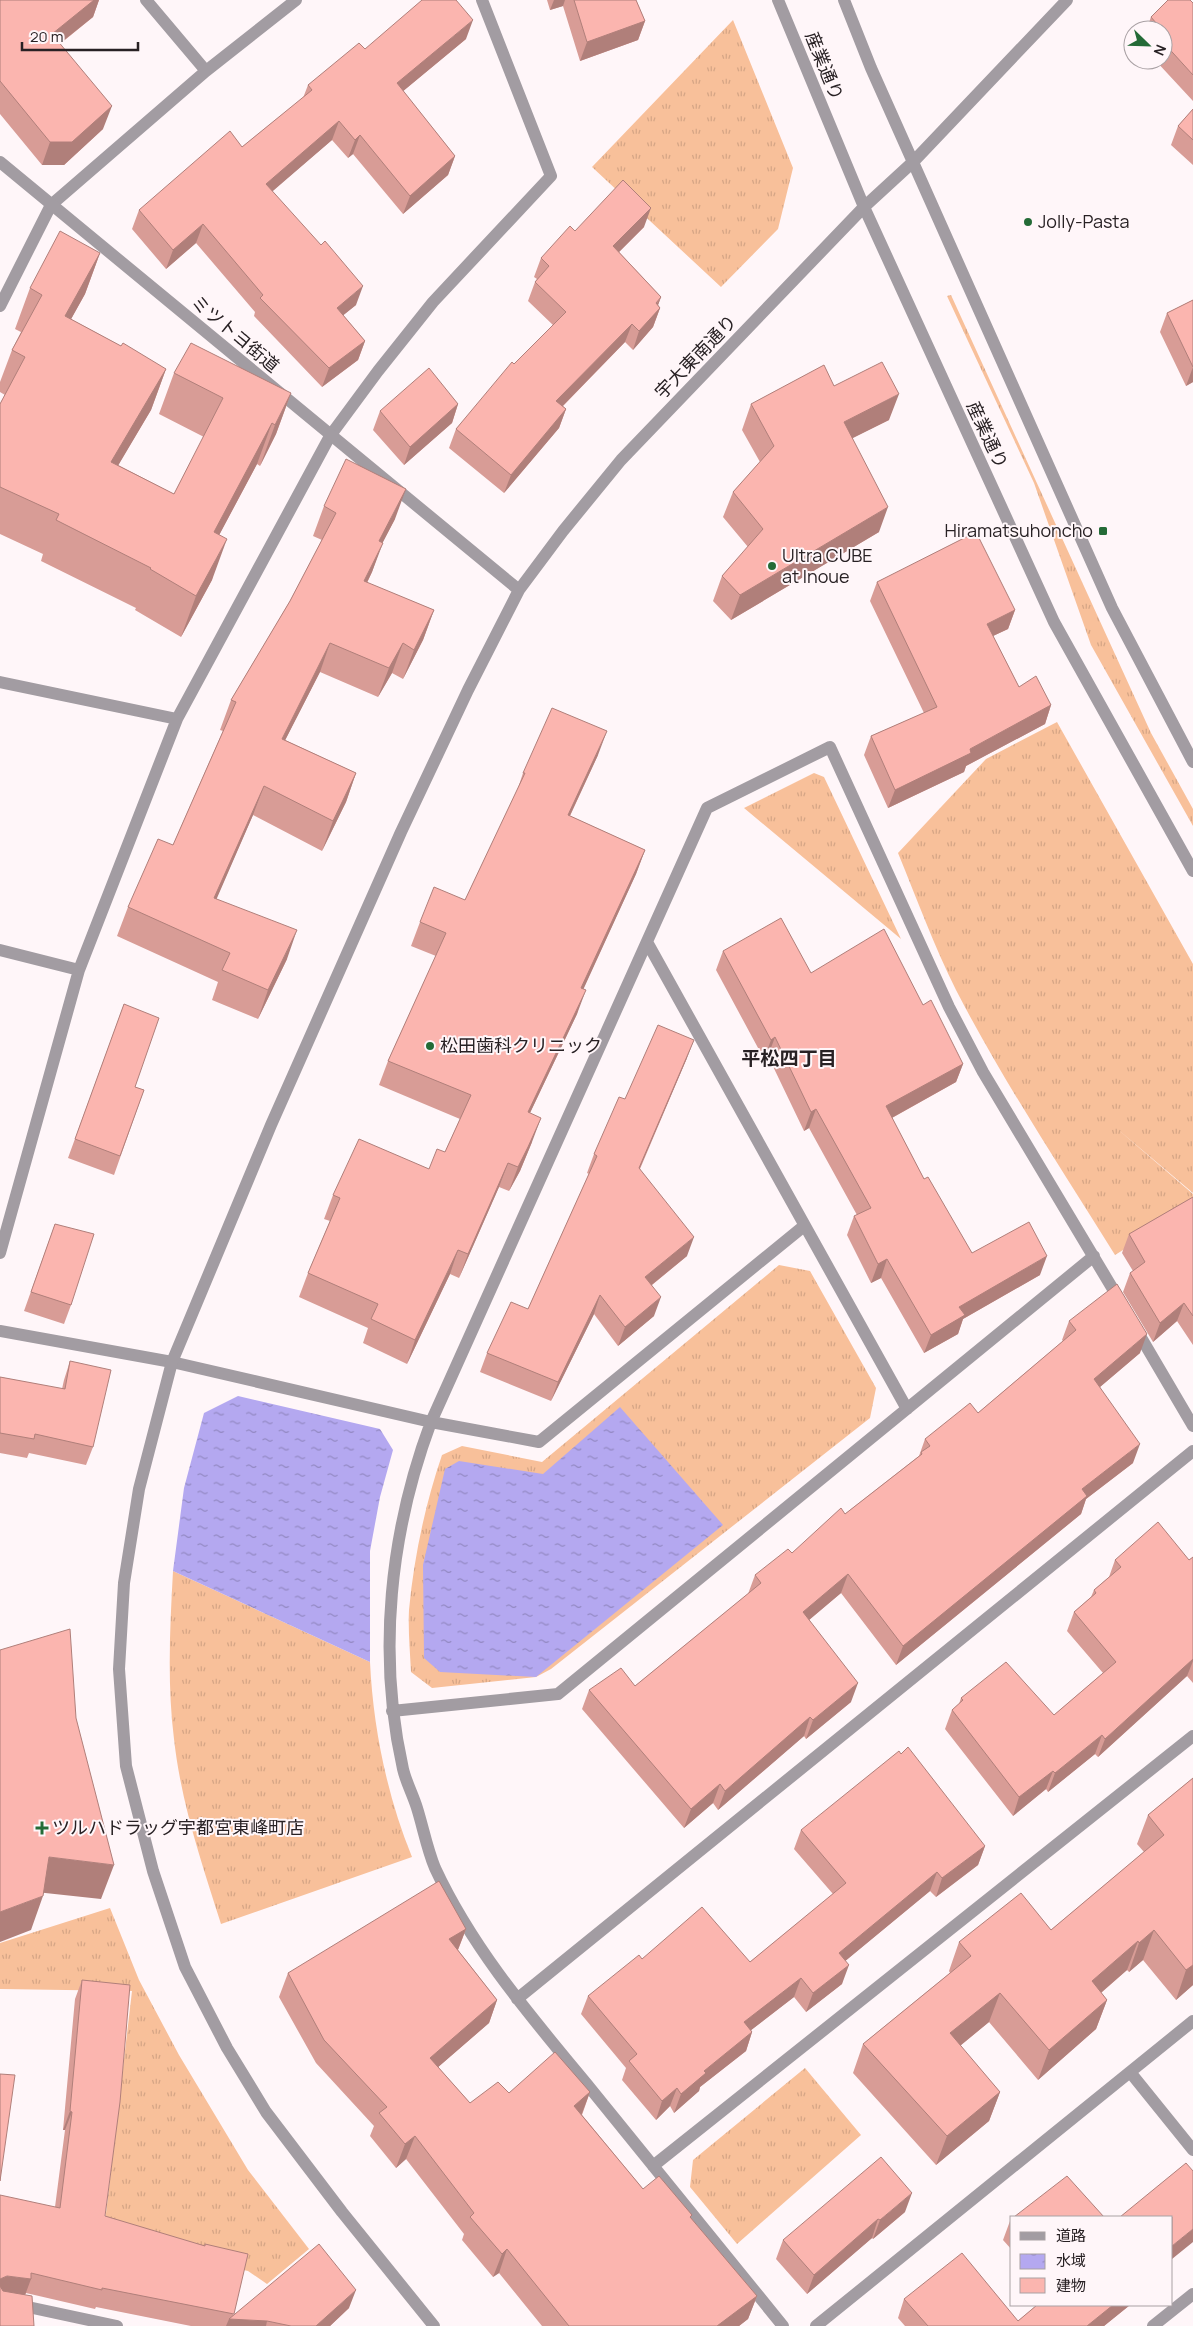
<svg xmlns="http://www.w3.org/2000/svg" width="1193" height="2326" viewBox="0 0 1193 2326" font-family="Manrope,'Noto Sans JP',sans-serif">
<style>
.grass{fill:url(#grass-tufts)}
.water{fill:url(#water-ripples)}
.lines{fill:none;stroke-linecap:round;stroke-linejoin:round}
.minor{stroke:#a29ca2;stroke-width:12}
.tertiary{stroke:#a29ca2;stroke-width:12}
.wall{fill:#d89c96}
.shaded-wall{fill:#b07f7a}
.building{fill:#fbb5af;stroke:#b07f7a}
.poi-dot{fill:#246b37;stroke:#fff6f9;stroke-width:2}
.labels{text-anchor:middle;stroke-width:4;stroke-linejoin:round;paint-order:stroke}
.street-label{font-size:18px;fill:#282124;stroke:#fff6f9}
.poi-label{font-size:18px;fill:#282124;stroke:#fff6f9;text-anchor:start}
.neighbourhood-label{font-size:19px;font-weight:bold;fill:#282124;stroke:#fff6f9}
</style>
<defs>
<pattern id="grass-tufts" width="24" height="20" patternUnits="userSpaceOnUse" patternTransform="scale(1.25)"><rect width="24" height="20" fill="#f8c09a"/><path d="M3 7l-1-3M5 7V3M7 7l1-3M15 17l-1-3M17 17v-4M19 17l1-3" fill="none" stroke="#d5a585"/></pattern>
<pattern id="water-ripples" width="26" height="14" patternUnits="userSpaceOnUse" patternTransform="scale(1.25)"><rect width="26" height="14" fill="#b4a8f0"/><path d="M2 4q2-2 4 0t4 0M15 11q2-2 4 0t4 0" fill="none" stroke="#9288c2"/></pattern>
</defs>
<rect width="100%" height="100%" fill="#fff6f9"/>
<path class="grass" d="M733,20L793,168L778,229L721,287L592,167Z
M951,295L1151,733L1193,809V826L1091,645L1034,483L947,296Z
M1057,722L1193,964V1193L1115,1127L1193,1194V1221L1186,1211L1115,1255C1061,1168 1003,1081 956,990C934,946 917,899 898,853L986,759Z
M814,773L824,777L901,939L744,808Z
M779,1265L810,1271L876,1388L870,1418L551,1669L536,1677L432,1688L411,1672C410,1651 408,1630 409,1610C414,1557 425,1505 442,1455L462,1446L542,1462Z
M173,1571L370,1662C373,1727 387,1796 412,1857L221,1924C202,1864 181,1803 174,1739C167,1683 170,1627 173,1571Z
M110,1908L139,1980L179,2055L248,2170L309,2249L267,2284L248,2271L103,2239L132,1991L0,1989V1943Z
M805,2068L861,2135L737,2244L690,2187L693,2160Z"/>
<path class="water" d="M238,1396L380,1429L393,1450L380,1497L370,1551V1662L173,1571L184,1488L204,1413Z
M620,1407L723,1525L536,1677L440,1672L424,1658L423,1565L445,1469L459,1461L543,1474Z"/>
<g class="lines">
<path class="minor" d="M146,0L206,71
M0,306L51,205L206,71L296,0
M0,682L177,719
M647,942L907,1409
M0,950L79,970
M0,1253L79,970L177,719L330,436L378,371L433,302L551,176L482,0
M1136,1329L1193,1426
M0,1331L172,1362L431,1422L539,1442L804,1226
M392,1711L558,1694L1094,1256
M517,1999L1193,1451
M1130,2072L1193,2150
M653,2166L1193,1736
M0,2303L14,2304L117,2326
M783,2326C719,2247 654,2168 590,2088C533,2019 473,1950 435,1868C427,1849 423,1827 417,1808C413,1795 406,1782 403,1769C377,1654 390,1532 431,1422L707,808L830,747L949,1007L983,1072L1120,1301
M816,2326L1193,2021
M1153,2326L1193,2294"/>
<path class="tertiary" d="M778,0L864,207L1054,622L1193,871
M844,0L871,68L1112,608L1193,762
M0,162L519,590
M434,2326L342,2212L266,2112L227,2048L185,1967L153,1871L126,1766L119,1669L124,1583L139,1489L172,1362L271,1125L401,832L468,690L519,590L563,531L621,460L864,207L913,162L1067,0"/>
</g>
<path class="wall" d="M0,0H99L93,17L60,44L103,129L64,165H42L0,114Z
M547,0H636L645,21L638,40L580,61L563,6L550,10Z
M1193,3V101L1155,60H1163V30H1146L1151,17Z
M466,39L403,91L455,156L448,175L403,214L353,154L348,158L332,140L272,191L356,305L343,315L365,341L358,360L322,387L254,316L255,312L196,243L166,269L132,229L139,210L242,147L303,98L308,85L365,49Z
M1193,109V165L1171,145L1178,126Z
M644,227L619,252L661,297L658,305L660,308L653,327L633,350L625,342L563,406L566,409L559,428L504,493L449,448L456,429L514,364L553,325L528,301L535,282L537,279L534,277L541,258L575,231Z
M100,253L85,294L71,319L121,346L166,369L151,410L118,465L174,494L204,437L159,414L174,373L291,393L276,434L260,466L257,464L219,535L212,580L181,637L135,610L136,608L41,561L43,554L0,534V404L5,395L0,392V382L12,350L21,332L15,329L30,288Z
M1193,300V382L1186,386L1160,332L1167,313Z
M834,386L889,420L852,438L879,532L731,620L713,601L722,576L748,547L723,517L733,492L760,462L742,430L751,404Z
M458,404L452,423L404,465L373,430L380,411Z
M324,506L395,519L382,543L372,572L367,583L434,610L423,640L403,679L392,673L378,697L320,672L285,740L356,773L346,802L322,851L253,815L216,899L287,959L258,1019L212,1000L218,982L117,936L128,907L173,845L223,731L220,730L231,700L290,601L322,540L313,536Z
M877,582L1015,610L1008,629L993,636L1019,687L1051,705L1045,724L966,766L964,772L888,808L864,755L871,736L924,713L870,601Z
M598,755L570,816L645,850L636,874L583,989L577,1014L530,1113L532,1142L520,1171L509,1191L499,1187L459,1278L450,1274L407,1364L363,1343L368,1328L299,1297L308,1273L330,1221L324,1219L333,1195L429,1169L445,1152L460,1119L379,1085L388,1061L436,956L411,946L420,922L465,900L517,791L523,773Z
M723,951L811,973L923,1005L963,1064L956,1082L892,1118L924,1179L972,1253L1040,1275L963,1319L958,1334L924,1353L881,1278L871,1283L847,1235L854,1216L857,1215L809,1128L804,1131L768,1056L764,1059L716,970Z
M124,1004L135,1087L144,1090L114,1175L68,1158Z
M687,1058L640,1169L687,1256L652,1285L654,1316L618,1346L594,1314L551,1401L480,1372L487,1353L528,1309L589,1174L587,1173L594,1154L625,1099Z
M1193,1197V1345L1177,1321L1153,1342L1123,1292L1130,1273L1133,1271L1122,1253L1129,1234Z
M55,1224L71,1305L64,1324L24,1311Z
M1069,1321L1140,1353L1100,1387L1133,1463L1086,1499L1081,1514L896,1665L841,1593L809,1620L851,1702L806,1739L804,1736L718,1810L713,1803L684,1828L582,1709L589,1690L635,1686L748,1594L755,1575L792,1553L845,1514L919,1456L925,1439L978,1413L1063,1341L1062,1340Z
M70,1361L93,1447L86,1465L29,1453L27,1458L0,1453V1377L62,1389L64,1380Z
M1193,1557V1683L1187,1676L1098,1757L1095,1754L1048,1792L1046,1789L1013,1816L945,1729L952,1710L959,1704L961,1698L1054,1715L1103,1673L1067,1631L1074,1612L1091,1597L1094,1590L1109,1577L1115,1560H1189Z
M1193,1778V1985L1176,2000L1143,1960L1129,1972L1127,1970L1101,1993L1107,2000L1096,2029L1038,2080L989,2022L960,2046L1000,2092L989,2121L936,2165L853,2073L863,2044L950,1973L949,1971L959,1942L1051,1930L1144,1852L1137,1844L1148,1815Z
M801,1830L985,1846L978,1865L936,1897L930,1891L845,1961L842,1984L806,2012L794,1997L751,2030L752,2032L746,2051L700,2087L699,2091L674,2113L670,2106L656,2120L622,2080L626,2068L581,2014L588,1996L642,1959L750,1962L833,1894L794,1849Z
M466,1929L458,1950L497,2000L489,2023L438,2067L470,2103L509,2093L590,2092L582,2115L643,2189L691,2218L757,2296L748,2319L739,2326H542L499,2273L493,2277L462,2240L464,2234L406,2159L396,2168L370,2136L374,2126L316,2063L279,1997L288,1973Z
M82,1980L105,2216L234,2315L349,2308L330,2326H191L96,2307L95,2309L26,2293L0,2326L55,2207L65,2130H63L75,1999Z
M905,2212L873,2239L872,2238L807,2294L776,2259L783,2240Z
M1012,2219V2250L1003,2240L1010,2221Z
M904,2299L1018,2321L1037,2305H1130L1104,2326H905L898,2318Z"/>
<path class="shaded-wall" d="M94,0H99L93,17L43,57L52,34Z
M554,0H565L563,6L550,10Z
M473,20L466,39L390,102L397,83Z
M645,21L638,40L580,61L587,42Z
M112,106L103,129L64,165H42L50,142Z
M339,121L332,140L259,203L266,184Z
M360,135L353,154L348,158L355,140Z
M455,156L448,175L403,214L410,196Z
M651,208L644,227L606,265L613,246Z
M203,224L196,243L166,269L173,250Z
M100,253L85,294L50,357L65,316Z
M363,286L356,305L330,326L337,308Z
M661,297L655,313L660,308L653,327L633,350L639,331Z
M632,324L625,342L549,420L556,401Z
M365,341L358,360L322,387L329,368Z
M1193,367V382L1186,386Z
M166,369L151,410L96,503L111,462Z
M291,393L276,434L260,466L275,425Z
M899,394L889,420L835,447L844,422Z
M458,404L452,423L404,465L410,447Z
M566,409L559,428L504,493L511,475Z
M272,423L257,464L199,573L214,532Z
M406,489L395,519L368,571L379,541Z
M888,507L879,532L731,620L740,595Z
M227,539L212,580L181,637L196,596Z
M383,543L372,572L353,611L364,581Z
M434,610L423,640L403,679L414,650Z
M1015,610L1008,629L980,642L987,624Z
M330,643L320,672L271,768L282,739Z
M403,643L392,673L378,697L389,668Z
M1051,705L1045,724L966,766L964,772L888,808L895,790Z
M607,731L598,755L559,839L568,815Z
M356,773L346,802L322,851L333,821Z
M264,786L253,815L204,928L214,898Z
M645,850L636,874L573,1012L581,988Z
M297,930L287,959L258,1019L268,990Z
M586,990L577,1014L519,1136L528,1112Z
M775,1037L768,1056L764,1059L771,1040Z
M694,1040L687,1058L632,1186L639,1168Z
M963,1064L956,1082L879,1125L886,1106Z
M816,1109L809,1128L804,1131L811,1112Z
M541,1118L532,1142L520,1171L509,1191L518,1167Z
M508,1163L499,1187L459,1278L468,1254Z
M694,1237L687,1256L638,1296L645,1277Z
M458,1250L450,1274L407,1364L415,1340Z
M1047,1256L1040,1275L963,1319L958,1334L924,1353L931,1335L959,1307Z
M887,1259L881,1278L871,1283L878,1264Z
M600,1295L594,1314L551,1401L558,1382Z
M661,1297L654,1316L618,1346L625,1327Z
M1184,1303L1177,1321L1153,1342L1160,1323Z
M1147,1334L1140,1353L1087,1398L1094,1379Z
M1140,1444L1133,1463L1086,1499L1081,1514L896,1665L903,1646L1082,1489Z
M848,1574L841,1593L796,1631L803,1612Z
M1193,1659V1661L1187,1676L1098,1757L1105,1739Z
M858,1683L851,1702L806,1739L813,1720Z
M810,1717L804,1736L718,1810L725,1791Z
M1102,1735L1095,1754L1048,1792L1055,1773Z
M1053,1771L1046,1789L1013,1816L1019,1797Z
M720,1784L713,1803L684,1828L691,1809Z
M985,1846L978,1865L936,1897L942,1878Z
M49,1857L114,1865L101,1899L36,1892Z
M937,1872L930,1891L832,1972L839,1953Z
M43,1896L31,1930L0,1942V1912Z
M466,1929L457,1952L449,1939Z
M1154,1930L1143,1960L1129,1972L1139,1943Z
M1138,1941L1127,1970L1081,2010L1092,1981Z
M849,1965L842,1984L806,2012L813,1993Z
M1193,1965V1985L1176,2000L1186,1970Z
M801,1978L794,1997L737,2041L744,2022Z
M1000,1993L989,2022L939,2063L950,2033Z
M497,2000L489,2023L421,2082L430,2058Z
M1107,2000L1096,2029L1038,2080L1049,2050Z
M752,2032L746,2051L700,2087L699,2091L674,2113L681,2094L704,2071Z
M677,2088L670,2106L656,2120L662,2101Z
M590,2092L581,2116L574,2106Z
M1000,2092L989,2121L936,2165L947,2136Z
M70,2111L72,2112L65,2130H63Z
M415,2136L406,2159L396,2168L405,2144Z
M912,2193L905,2212L873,2239L880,2220Z
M878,2219L872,2238L807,2294L814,2275Z
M1193,2229V2242L1172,2259V2246Z
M507,2249L499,2273L493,2277L502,2254Z
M7,2276L31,2279L24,2298L0,2295V2279Z
M356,2290L349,2308L330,2326H316Z
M757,2296L748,2319L739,2326H717Z
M1113,2305H1130L1104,2326H1087Z
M229,2319L267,2321L266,2326H226Z"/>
<path class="building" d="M0,0H94L52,34L112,106L72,142H50L0,81Z
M422,0H456L473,20L397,83L455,156L410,196L360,135L355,140L339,121L266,184L321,245L325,241L363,286L337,308L365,341L329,368L260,298L263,295L203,224L173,250L139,210L230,131L242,147L312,90L308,85L359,43L365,49Z
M574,0H636L645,21L587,42Z
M1168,0H1190L1193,3V75L1163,42V40L1167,35L1163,30H1162L1151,17Z
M1193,109V140L1178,126Z
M623,180L651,208L613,246L661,297L656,303L660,308L639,331L632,324L556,401L566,409L511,475L456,429L512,362L514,364L566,312L535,282L549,266L541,258L570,226L575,231Z
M60,231L100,253L65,316L121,346L123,343L166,369L111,462L174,494L223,398L174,373L191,343L291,393L275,425L272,423L214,532L227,539L196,596L150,569L151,568L56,520L59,514L0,487V404L25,357L12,350L42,295L30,288Z
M1193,300V367L1167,313Z
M882,362L899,394L844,422L888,507L740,595L722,576L763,529L733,492L774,446L751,404L824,365L834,386Z
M429,368L458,404L410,447L380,411Z
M346,459L406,489L379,541L383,543L364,581L434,610L414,650L403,643L389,668L330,643L282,739L356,773L333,821L264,786L214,898L297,930L268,990L222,970L230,953L128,907L158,839L173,845L236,702L231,700L290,601L336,513L324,506Z
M976,532L1015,610L987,624L1019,687L1036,676L1051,705L970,749L971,753L895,790L871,736L937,707L877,582Z
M552,708L607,731L568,815L645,850L581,988L586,990L528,1112L541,1118L528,1147L518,1167L508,1163L468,1254L458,1250L415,1340L371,1319L378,1304L308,1273L340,1198L333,1195L359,1139L429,1169L437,1149L445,1152L471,1095L388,1061L446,933L420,922L434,887L465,900L525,773H523Z
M781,918L811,973L884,929L923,1005L931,1000L963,1064L886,1106L924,1179L928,1177L972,1253L1029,1222L1047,1256L959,1307L965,1315L931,1335L887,1259L878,1264L854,1216L871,1208L816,1109L811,1112L775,1037L771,1040L723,951Z
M124,1004L159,1018L135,1087L144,1090L120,1156L75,1139Z
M658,1025L694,1040L639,1168L694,1237L645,1277L661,1297L625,1327L600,1295L558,1382L487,1353L511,1302L528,1309L597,1156L594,1154L619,1097L625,1099Z
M1193,1197V1316L1184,1303L1160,1323L1130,1273L1145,1262L1129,1234Z
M55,1224L94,1234L71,1305L31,1292Z
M1117,1284L1147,1334L1094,1379L1140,1444L1082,1489L1087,1496L903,1646L848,1574L803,1612L858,1683L813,1720L810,1717L725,1791L720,1784L691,1809L589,1690L621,1668L635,1686L761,1583L755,1575L788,1549L792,1553L841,1508L845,1514L922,1454L921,1452L930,1446L925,1439L970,1403L978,1413L1076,1330L1069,1321Z
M70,1361L111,1370L93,1447L35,1434L34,1439L0,1433V1377L65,1389Z
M1158,1522L1189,1560L1193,1557V1659L1105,1739L1102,1735L1055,1773L1053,1771L1019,1797L952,1710L963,1700L961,1698L1006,1662L1054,1715L1116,1662L1074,1612L1096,1593L1094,1590L1121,1567L1115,1560Z
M70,1629L76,1718L114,1865L49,1857L43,1896L0,1912V1650Z
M908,1747L985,1846L942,1878L937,1872L839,1953L849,1965L813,1993L801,1978L744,2022L752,2032L704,2071L706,2073L681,2094L677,2088L662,2101L629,2061L637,2054L588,1996L639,1955L642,1959L702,1907L750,1962L846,1883L801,1830L899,1751L901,1754Z
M1193,1778V1965L1186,1970L1154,1930L1139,1943L1138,1941L1092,1981L1107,2000L1049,2050L1000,1993L950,2033L1000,2092L947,2136L863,2044L971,1956L959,1942L1021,1893L1051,1930L1164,1835L1148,1815Z
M439,1881L466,1929L449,1939L497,2000L430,2058L470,2103L498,2082L509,2093L555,2052L590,2092L574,2106L643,2189L659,2176L692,2215L690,2217L757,2296L717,2326H569L507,2249L502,2254L470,2217L474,2213L415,2136L405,2144L379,2113L387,2107L324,2040L288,1973Z
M82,1980L130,1985L120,2102L105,2216L205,2246V2244L248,2254L234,2314L102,2288V2290L31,2273V2279L7,2276L0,2279V2281V2195L60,2208L72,2112L70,2111Z
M0,2074L15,2075L0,2181Z
M881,2157L912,2193L880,2220L878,2219L814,2275L783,2240Z
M1186,2163L1193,2171V2229L1172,2246V2217H1120Z
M1067,2176L1104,2217H1014Z
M319,2244L356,2290L316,2326H291L267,2321L229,2319Z
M962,2253L1018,2321L1037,2305H1113L1087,2326H928L904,2299Z
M0,2286L3,2291L32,2296L34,2326H0Z"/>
<g class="poi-dot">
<circle cx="1028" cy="222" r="5"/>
<rect x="1098" y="526" width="10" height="10" rx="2.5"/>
<circle cx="772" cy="566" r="5"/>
<circle cx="430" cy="1046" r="5"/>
<path d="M39.5 1820.5h5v5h5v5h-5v5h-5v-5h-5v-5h5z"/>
</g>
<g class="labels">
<g class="street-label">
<text transform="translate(824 66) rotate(68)" y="6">産業通り</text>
<text transform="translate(235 334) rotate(40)" y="6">ミツトヨ街道</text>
<text transform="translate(696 357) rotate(-46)" y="6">宇大東南通り</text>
<text transform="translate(987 435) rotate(65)" y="6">産業通り</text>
</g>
<g class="poi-label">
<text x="1038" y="228">Jolly-Pasta</text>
<text x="1093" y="537" text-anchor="end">Hiramatsuhoncho</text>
<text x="782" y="562">Ultra CUBE<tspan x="782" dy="21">at Inoue</tspan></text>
<text x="440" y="1052">松田歯科クリニック</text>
<text x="52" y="1834">ツルハドラッグ宇都宮東峰町店</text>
</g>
<g class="neighbourhood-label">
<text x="789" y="1065">平松四丁目</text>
</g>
</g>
<rect x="1010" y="2216" width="162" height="90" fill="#fff6f9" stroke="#a9a1a4"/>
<rect x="1020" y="2232" width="25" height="8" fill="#a29ca2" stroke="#a9a1a4"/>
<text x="1056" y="2241" font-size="15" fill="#282124">道路</text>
<rect x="1020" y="2254" width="25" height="15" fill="url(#water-ripples)" stroke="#a9a1a4"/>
<text x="1056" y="2266" font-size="15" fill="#282124">水域</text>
<rect x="1020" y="2278" width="25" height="15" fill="#fbb5af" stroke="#a9a1a4"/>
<text x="1056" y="2291" font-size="15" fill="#282124">建物</text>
<g transform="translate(1148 45) rotate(113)"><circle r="24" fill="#fff6f9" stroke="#a9a1a4"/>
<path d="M0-4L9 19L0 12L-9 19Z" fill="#246b37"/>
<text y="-8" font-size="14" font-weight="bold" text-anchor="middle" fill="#282124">N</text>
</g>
<path d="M22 42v8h116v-8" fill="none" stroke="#282124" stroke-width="2.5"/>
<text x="30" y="42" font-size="15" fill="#282124" stroke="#fff6f9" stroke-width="4" paint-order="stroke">20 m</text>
</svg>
